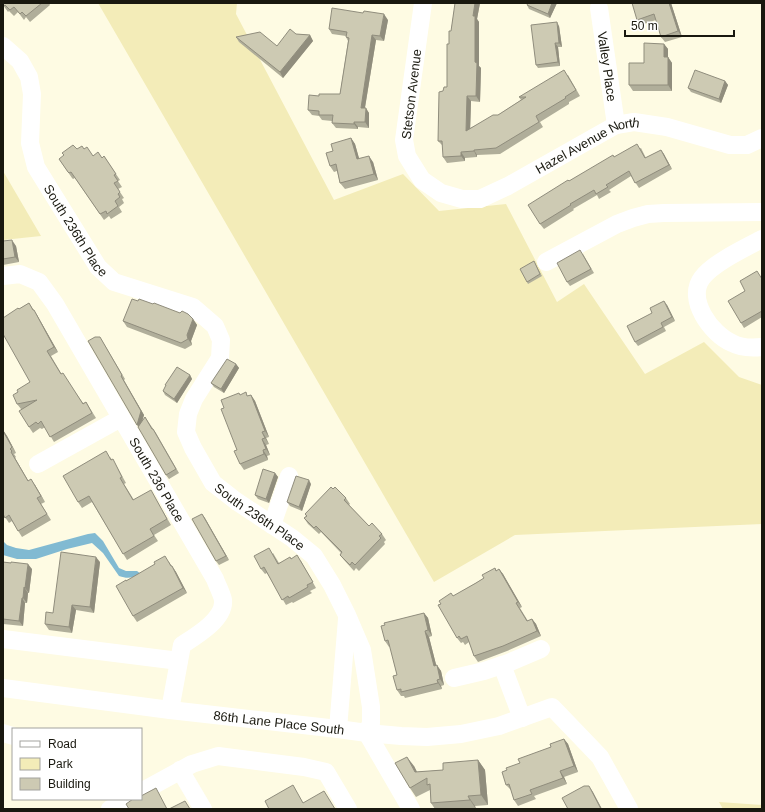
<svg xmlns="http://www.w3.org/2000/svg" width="765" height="812" viewBox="0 0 765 812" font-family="Arial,sans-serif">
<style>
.green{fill:#f3ecb8}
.water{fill:#81bad2}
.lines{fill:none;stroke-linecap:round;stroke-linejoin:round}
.minor{stroke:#fff;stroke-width:18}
.wall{fill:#b0ae9a}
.shaded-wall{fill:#908d7d}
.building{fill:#cdcab3;stroke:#908d7d}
.labels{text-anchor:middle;stroke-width:3;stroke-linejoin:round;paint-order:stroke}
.street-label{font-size:13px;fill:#19180f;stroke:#fff}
</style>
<rect width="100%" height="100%" fill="#fefbe3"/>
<path class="green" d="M98,3H237L236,14L334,200L403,174L439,211L506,204L557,302L584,284L645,374L704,342L739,377L762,385V524L515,535L434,582Z
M3,171L41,236L3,240Z
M719,802L762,805V809H723Z"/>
<path class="water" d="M95,533L103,541L119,568L126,571H137L141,574C132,578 128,579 119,576L103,553L92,543L67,549L36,559H17L3,555V541L7,545L16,548L29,550L88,534Z"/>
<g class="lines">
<g class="minor">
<path id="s1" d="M423,3L404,140L407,156L422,180L441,193L462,199H480L508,186L616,125L634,122L667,127L730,145H747L762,138"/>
<path id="s2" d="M599,8L616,125"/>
<path id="s3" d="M3,46L20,61L29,77L32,94L30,143L36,167L98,267L114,282L193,307L215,326L221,340L220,358L194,399L188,414L186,432L193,448L213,483L236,501L292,538L314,556L332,585L347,615L362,650L371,707V723L367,733L411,809"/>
<path d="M762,239C745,248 713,263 702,278C686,299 711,334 732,343C741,348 752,348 762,347"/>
<path d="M546,262L617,224L633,218L648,214L664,213L762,212"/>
<path id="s4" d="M3,276L20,274L39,282L55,304L215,579C217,585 222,594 223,600C225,619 196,636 182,645L170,710"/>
<path d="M38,464L121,418"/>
<path d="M272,525L289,476"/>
<path d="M3,639L179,661"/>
<path d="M502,665L522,718"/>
<path d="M454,678L484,671L508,663L541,649"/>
<path id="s5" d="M3,688L170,710L338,729L367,733L401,736L427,737L461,734L499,726L552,707L600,757L629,809"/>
<path d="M338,729L347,619"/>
<path d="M3,733L13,736"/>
<path d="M180,770L203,809"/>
<path d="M141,792L192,764L218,756L304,767L326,772L348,809"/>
<path d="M110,809L128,799"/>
</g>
</g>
<path class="wall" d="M3,3H49L50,5L30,22L26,17L24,20L18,12L14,16L9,11L8,12L3,5Z
M454,3H480L477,19L479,22V66L481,68L480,102L471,101L470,128L498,115L521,100L519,97L568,75L580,96L569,102V104L540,122L543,127L500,154L477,155V157L465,158V161L447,163L443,157V146L438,141L443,91L447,87L449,44L455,4Z
M557,3L550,18L529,9L527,5Z
M671,3L682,37L665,42L661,37L656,20L641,25L637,20Z
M388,20L384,41L376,40L365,108L369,113V128L358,127V129L336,128L332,123V121L322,120L319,116L312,115L308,110L319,96L340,94L348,41L346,37V36L332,34L329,29Z
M559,26L562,47H558L560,66L538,68L536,65Z
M296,34L310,35L313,41L283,78L239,42L236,37L277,46Z
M664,44L668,49V57L672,63V91H633L629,85L644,63Z
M725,81L728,85L721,103L691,92L688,88Z
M351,138L355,144L359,159L373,162L378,180L345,189L340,183L337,171L334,172L330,166L333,151Z
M641,148L646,158L661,150L672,169L639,188L631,176L609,190L611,192L599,199L597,195L573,209L574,210L544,229L540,224L569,181L614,157Z
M77,149H84L93,156L102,158L104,156L120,180L118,181L122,187L118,189L124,198L122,199L124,203L119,207L122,212L111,219L109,216L104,220L75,178L73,179L72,178L59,159Z
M3,241L16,246L19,262L3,265Z
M583,254L594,273L570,286L567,282Z
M535,263L542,276L528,284L527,282Z
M762,278V317L744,328L741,323L745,291Z
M138,301L153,304L193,319L197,325L191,341L192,345L185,349L127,327L123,321Z
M29,303L37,315L58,352L51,356L61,373L83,403L86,402L96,418L54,442L45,427L42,429L40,428L33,433L29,427L21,409L17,404L18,392L30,382L19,309Z
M667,305L675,321L664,327L666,331L638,346L635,342Z
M100,337L125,379L124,380L144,415L142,421L145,417L156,433L179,473L169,479L166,475Z
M236,364L239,368L224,393L214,387L211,383Z
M190,375L192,379L177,403L165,395L163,391Z
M240,395L248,396L251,395L255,401L269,437L266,438L269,444L266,445L270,455L267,456L268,460L244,470L240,464L237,450L224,408Z
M3,430L7,436L16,453L14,454L16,457L15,458L28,481L35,485L45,502L41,504L51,520L22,537L12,521L9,523L3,514Z
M110,457L116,465L126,483L124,484L134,500L154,496L171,525L154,535L158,541L127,560L92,502L82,508L78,502Z
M275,473L278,477L269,503L258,499L255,495Z
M311,484L302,511L290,506L287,502Z
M346,498L350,504L349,505L369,526L382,534L386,540L384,542L385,544L359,571L356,568L354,571L344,560L340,555L341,553L321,532L319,534L308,524L304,518L306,516L305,514Z
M202,514L229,560L219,565L216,561Z
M273,553L279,563L292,558L301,561L316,588L310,591L312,593L293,603L292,602L286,605L267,573L265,574L261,569Z
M3,562L32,569L29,593H28L27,603H25L23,626L3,624Z
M100,562L94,613L76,610L72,633L49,630L45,624L53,613Z
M169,562L176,572L187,593L137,622L133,616L126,581Z
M495,568L497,571L499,569L503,574L522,607L520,608L528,621L532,619L536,624L541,636L507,651L478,662L474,656L469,642L465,645L463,642L461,643L457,638L441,604L484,578Z
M424,613L428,618L432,636L429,637L436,665L441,671L444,685L441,686L442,689L405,698L404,696H401L397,690V675L390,646L389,647L385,641Z
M564,739L568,744L578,772L564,777L567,784L534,796L536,799L518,806L514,800L511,790L506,785L520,763L551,747Z
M478,760L485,770L488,805L475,806L476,809H435L431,803L430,790L416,797L410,788L414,766L417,772L443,770Z"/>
<path class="shaded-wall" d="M475,3H480L477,19L479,22V66L481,68L480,102L476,96L475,62L473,16Z
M552,3H557L550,18L548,14Z
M669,3H671L682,37L678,31Z
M384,14L388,20L384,41L380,36Z
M557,22L559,26L562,47L559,43Z
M310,35L313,41L283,78L280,72Z
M372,35L376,40L364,113L361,108Z
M555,43L558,47L560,66L558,62Z
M664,44L668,49V63L664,57Z
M668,57L672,63V91L668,85Z
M725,81L728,85L721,103L719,99Z
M467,96L471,101L470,136L466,131Z
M366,108L369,113V128L365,122Z
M354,122L358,127V129L354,124Z
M351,138L355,144L361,165L357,159Z
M474,150L477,155V157L474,151Z
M661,150L664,154L672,169L669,165Z
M461,152L465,158V161L461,156Z
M369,156L373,162L378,180L374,174Z
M12,240L16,246L19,262L15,257Z
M664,301L667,305L675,321L672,317Z
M34,310L37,315L58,352L54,347Z
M193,319L197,325L191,341L192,345L188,339L187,335Z
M236,364L239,368L224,393L221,389Z
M190,375L192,379L177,403L174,399Z
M121,376L144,415L140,429L137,425Z
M251,395L255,401L269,437L265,431Z
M3,430L7,436L16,453L3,432Z
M262,432L266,438L269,444L265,438Z
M262,439L266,445L270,455L266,449Z
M263,450L267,456L268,460L264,454Z
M11,452L15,458L32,487L28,481Z
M275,473L278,477L269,503L266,499Z
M31,479L35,485L45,502L41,496Z
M309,480L311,484L302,511L299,507Z
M202,514L205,518L229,560L226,556Z
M96,557L100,562L94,613L90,607Z
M28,564L32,569L29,593L25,588Z
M172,566L176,572L187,593L183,588Z
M499,569L503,574L522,607L518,602Z
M24,587L28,593L27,603L23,598Z
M22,598L25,603L23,626L19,621Z
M72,605L76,610L72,633L69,627Z
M424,613L428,618L432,636L428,630Z
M532,619L536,624L541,636L537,631Z
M425,631L429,637L438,672L434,666Z
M437,665L441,671L444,685L440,679Z
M437,680L441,686L442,689L438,683Z
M564,739L568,744L578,772L574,766Z
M407,757L414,766L422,782L415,772Z
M478,760L485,770L488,805L481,795Z
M560,771L564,777L567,784L563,778Z
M589,786L593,792L602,809H601Z
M468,796L475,806L476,809L470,800Z"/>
<path class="building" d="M3,3H42L26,16L22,12L20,14L14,7L10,10L5,5L4,6L3,4Z
M455,3H475L473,16H475V62L477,63L476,96H467L466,131L493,115H498L526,97H519L564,70L576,90L565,97L566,98L536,116L539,122L496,148L474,150V151L461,152V156L443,157L442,141H438L439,92L443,91L444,87H447V44H449V31H451Z
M528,3H552L548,14L527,5Z
M632,3H669L678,31L661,37L654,14L637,20Z
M332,8L363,13L364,11L384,14L380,36L372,35L361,108H366L365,122H354V124L332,123L333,115H319V111L308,110L309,95L319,96V94H340L349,38L346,37L347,32L329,29Z
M557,22L559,43H555L558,62L536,65L531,25Z
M290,29L296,34L310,35L280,72L236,37L260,32L277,46Z
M644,43L664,44V57H668V85H629V63H644Z
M695,70L725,81L719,99L688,88Z
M351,138L357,159L369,156L374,174L340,183L336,164L330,166L326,153L333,151L331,144Z
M637,144L645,158L661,150L669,165L635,183L629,171L606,185L608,187L596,194L594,190L570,204L571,205L540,224L528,205L568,180L569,181L613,155L614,157Z
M73,145L77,149L82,146L84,149L87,147L93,156L98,152L102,158L104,156L116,174L114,175L118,181L114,183L120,192L118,194L120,197L115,201L118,206L107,214L106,211L100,214L71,172L69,173L68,172L59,159L64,155L62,153Z
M12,240L15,257L3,259V241Z
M580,250L591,269L567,282L557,263Z
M534,261L540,274L527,282L520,269Z
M757,271L762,279V311L741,323L728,301L745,291L740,281Z
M132,299L138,301L139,299L153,304L154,303L180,313L182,311L188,314L193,319L187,335L188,339L181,343L123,321Z
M664,301L672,317L661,323L663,327L635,342L627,326L652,313L650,308Z
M29,303L33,310H34L54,347L47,351L61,374L63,373L83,404L86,402L92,413L50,437L41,421L38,424L36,422L29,427L19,411L37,400L17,404L13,395L18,392L17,390L30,382L3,334V318L18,308L19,309Z
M95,337H100L122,375L121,376L141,411L137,425L88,341Z
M227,359L236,364L221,389L211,383Z
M177,367L190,375L174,399L163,391L166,385H165Z
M246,392L247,396L251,395L265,431L262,432L265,438L262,439L266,449L263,450L264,454L240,464L234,451L237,450L221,409L224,408L221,400L239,393L240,395Z
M145,417L152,429H153L176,469L166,475L138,427Z
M3,431L12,447L10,449L12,451L11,452L28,481L31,479L41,496L37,498L47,514L18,531L9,515L5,518L3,514Z
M106,451L111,460L113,459L122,477L120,478L133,500L151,490L167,519L150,529L154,536L123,554L89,496L78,502L63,476Z
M263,469L275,473L266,499L255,495Z
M296,476L309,480L299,507L287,502Z
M331,487L333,489L335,487L346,498L344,500L369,526L372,523L382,534L379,536L381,538L355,565L352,562L350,565L340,555L342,552L316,526L314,528L304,518L307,516L305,514Z
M202,514L226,556L216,561L192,519Z
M269,548L278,564L290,557L291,559L297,555L313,582L307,585L308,587L289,598L288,596L282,600L264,567L261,569L254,556Z
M61,552L96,557L90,607L72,605L69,627L45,624L46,612L53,613Z
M165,556L171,566H172L183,588L133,616L116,586L126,580V581L155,564L154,562Z
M3,562L11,563V562L28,564L25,588L24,587L23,598H22L19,621L3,619Z
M495,568L496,571L499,569L518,602L516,603L527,621L532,619L537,631L503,646L474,656L467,636L461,639L459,636L457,638L438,605L441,604L439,601L451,593L453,596L476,583L484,578L482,575Z
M424,613L428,630L425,631L434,666L437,665L440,679L437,680L438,683L401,692V689L397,690L393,676L397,675L388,640L385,641L381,626L385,625L384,623Z
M564,739L574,766L560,771L563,778L530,790L532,794L514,800L509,784L506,785L502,772L507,770L506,768L520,763L518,759L551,747L550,744Z
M407,757L415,772L443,770V763L478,760L481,795L468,796L470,800L431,803L430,784L427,785V778L410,788L395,763Z
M293,785L303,803L324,791L335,809H269L265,801Z
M584,786H589L601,809H568L562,798Z
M156,788L167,809H129L126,804L133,799H141V796Z
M185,801L190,809H169Z"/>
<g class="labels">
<g class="street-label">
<text dy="5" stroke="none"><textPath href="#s2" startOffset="59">Valley Place</textPath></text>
<text transform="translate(411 94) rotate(-83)" y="5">Stetson Avenue</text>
<text dy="5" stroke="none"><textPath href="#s1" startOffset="367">Hazel Avenue North</textPath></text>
<text dy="5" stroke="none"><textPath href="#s3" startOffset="207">South 236th Place</textPath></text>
<text dy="5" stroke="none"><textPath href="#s4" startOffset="268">South 236 Place</textPath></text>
<text dy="5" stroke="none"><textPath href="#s3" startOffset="615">South 236th Place</textPath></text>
<text dy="5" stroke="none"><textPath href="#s5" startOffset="278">86th Lane Place South</textPath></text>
</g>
</g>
<rect width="765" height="812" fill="none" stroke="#19180f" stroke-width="8"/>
<rect x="12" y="728" width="130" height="72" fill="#ffffff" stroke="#a3a39f"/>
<rect x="20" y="741" width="20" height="6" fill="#ffffff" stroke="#a3a39f"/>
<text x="48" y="748" font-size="12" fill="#19180f">Road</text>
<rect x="20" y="758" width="20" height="12" fill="#f3ecb8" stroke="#a3a39f"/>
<text x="48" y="768" font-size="12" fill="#19180f">Park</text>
<rect x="20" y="778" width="20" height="12" fill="#cdcab3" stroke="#a3a39f"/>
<text x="48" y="788" font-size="12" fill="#19180f">Building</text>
<path d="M625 30v6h109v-6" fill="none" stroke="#19180f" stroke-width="2"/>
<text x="631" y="30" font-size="12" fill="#19180f" stroke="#ffffff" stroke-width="3" paint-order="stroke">50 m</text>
</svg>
